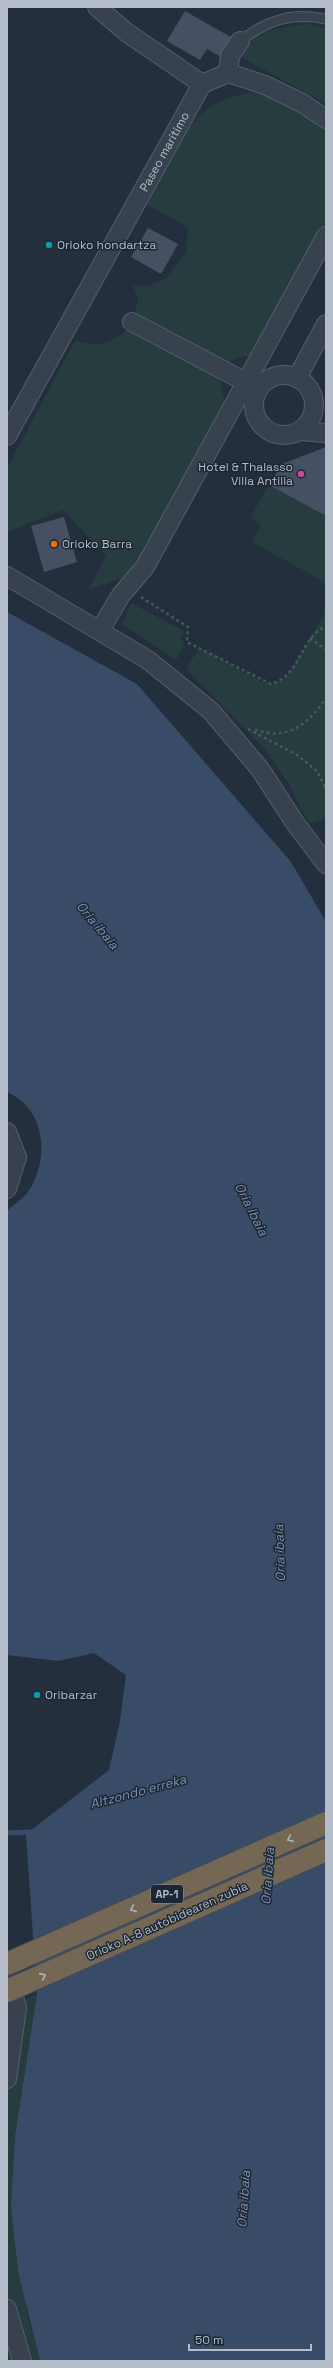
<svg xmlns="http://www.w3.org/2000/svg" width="333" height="2368" viewBox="0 0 333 2368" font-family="'Space Grotesk',sans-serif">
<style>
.green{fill:#263c3f}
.water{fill:#394c67}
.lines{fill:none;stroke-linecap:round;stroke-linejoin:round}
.stream{stroke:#394c67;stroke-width:5}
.building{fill:#455162}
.lane-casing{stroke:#565f6c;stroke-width:11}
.street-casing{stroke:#565f6c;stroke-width:20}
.highway-casing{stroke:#434c59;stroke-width:24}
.path{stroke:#44595c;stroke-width:2.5;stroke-dasharray:3 3;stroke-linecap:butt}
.lane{stroke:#38414e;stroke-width:9}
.street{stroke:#38414e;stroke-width:18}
.highway{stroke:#746855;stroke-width:22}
.highway-bridge-casing{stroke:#434c59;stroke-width:24;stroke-linecap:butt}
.highway-bridge{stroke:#746855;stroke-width:22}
.oneway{stroke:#aeb4bd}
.culture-dot{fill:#0f9aa8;stroke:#1d2633;stroke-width:1.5}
.hotel-dot{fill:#d1479c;stroke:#1d2633;stroke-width:1.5}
.food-dot{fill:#e8710a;stroke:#1d2633;stroke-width:1.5}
.labels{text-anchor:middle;stroke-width:3;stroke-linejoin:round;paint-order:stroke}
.shield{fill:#1d2633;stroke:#878f9c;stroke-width:1}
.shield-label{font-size:11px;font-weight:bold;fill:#b4bcc9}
.street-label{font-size:12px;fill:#b4bcc9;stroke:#1d2633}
.poi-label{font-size:12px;fill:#b4bcc9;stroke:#1d2633;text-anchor:start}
.water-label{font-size:13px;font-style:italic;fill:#7c92b1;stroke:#1d2633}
</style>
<rect width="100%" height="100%" fill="#242f3e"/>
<path class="green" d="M307,24L326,28V104L239,56C250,31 282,27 307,24Z
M253,92C280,97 309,106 326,129V229L255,357L243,356L226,363L135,313L138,299L133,285L149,286L166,278L186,253L188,227L147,205C159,176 181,127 208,109C222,99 237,95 253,92Z
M128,329L220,379L223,397L229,406L150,552L125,577L88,590L106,556L63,510L7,532V468L75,341C101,346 107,346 128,329Z
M269,485L326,516V583L252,542L261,525L250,518Z
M131,603L184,631L181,639L185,644L176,660L122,624Z
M326,611V819L309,824L290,786L264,748L186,669L199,648L265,683L279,682L288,676Z
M37,1994L15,2136L11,2206L28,2317L40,2361H7V2007Z"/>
<path class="water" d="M7,612L137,684L291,862L326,922V2361H40L18,2271L11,2206L15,2136L37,1994L26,1834L109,1770L120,1721L126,1675L94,1653L58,1661L7,1655V1211C13,1205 23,1199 28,1192C50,1160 46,1108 7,1092Z"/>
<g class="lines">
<path class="stream" d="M7,1833L32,1832"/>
</g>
<path class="building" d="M185,11L236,40L225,59L207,49L200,60L167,41Z
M148,228L178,244L161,274L131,257Z
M326,447V516L269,485L282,464Z
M64,517L77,562L44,572L31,526Z"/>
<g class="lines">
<g class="lane-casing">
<path id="lane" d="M240,41C268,20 291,12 326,19"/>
</g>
<g class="street-casing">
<g id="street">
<path d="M228,73L230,56L240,41"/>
<path d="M202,84L228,73L265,85L302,103L326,119"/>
<path d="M132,322L255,387"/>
<circle cx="284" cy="405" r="30"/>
<path d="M297,378L326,324"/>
<path d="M300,431L326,433"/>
<path id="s1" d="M7,436L202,84L126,32L97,7"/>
<path d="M7,576L148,660L211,711L260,769L295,823L326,864"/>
<path d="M100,630L121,595L145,567L326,236"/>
<path d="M7,1132L17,1157L7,1189"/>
<path d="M7,1970L17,2008L7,2079"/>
<path d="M7,2309L22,2361"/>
</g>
</g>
<g class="highway-casing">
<path id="highway" d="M7,1964L326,1823"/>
</g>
<path class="path" d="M141,597L188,627L187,642L271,684C302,675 298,640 326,626
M310,638L326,650
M248,729L297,755L317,771L326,789
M255,730C262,731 272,735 280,733C301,730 315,715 326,698"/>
<use href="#lane" class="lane"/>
<use href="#street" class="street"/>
<use href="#highway" class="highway"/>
<g class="highway-bridge-casing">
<path id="highway-bridge" d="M7,1991L326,1850"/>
</g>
<use href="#highway-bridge" class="highway-bridge"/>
</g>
<defs><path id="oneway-chevron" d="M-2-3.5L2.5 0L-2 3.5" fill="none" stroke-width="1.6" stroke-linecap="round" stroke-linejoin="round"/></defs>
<g class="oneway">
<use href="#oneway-chevron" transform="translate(290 1839) rotate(156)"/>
<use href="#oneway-chevron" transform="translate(133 1909) rotate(156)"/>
<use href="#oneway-chevron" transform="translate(43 1976) rotate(-24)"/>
</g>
<g class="culture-dot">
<circle cx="49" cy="245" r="4"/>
<circle cx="37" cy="1695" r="4"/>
</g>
<circle class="hotel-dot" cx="301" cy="474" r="4"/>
<circle class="food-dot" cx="54" cy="544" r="4"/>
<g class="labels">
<rect class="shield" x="151" y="1885" width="32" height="18" rx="3"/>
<g class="shield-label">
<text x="167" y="1898">AP-1</text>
</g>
<g class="street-label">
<text dy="4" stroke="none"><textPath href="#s1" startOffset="325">Paseo marítimo</textPath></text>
<text transform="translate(167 1921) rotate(-24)" y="4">Orioko A-8 autobidearen zubia</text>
</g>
<g class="poi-label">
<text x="57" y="249">Orioko hondartza</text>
<text x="293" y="471" text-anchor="end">Hotel &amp; Thalasso<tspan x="293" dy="14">Villa Antilla</tspan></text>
<text x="62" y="548">Orioko Barra</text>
<text x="45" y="1699">Oribarzar</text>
</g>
<g class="water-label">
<text transform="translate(98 925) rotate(50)" y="5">Oria ibaia</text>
<text transform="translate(252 1209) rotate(63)" y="5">Oria ibaia</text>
<text transform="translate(279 1553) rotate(-92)" y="5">Oria ibaia</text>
<text transform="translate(138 1791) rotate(-15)" y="5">Altzondo erreka</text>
<text transform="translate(267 1876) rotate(-86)" y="5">Oria ibaia</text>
<text transform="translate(243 2199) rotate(-86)" y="5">Oria ibaia</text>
</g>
</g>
<rect width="333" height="2368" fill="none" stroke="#b4bcc9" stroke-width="16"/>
<path d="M189 2344v6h122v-6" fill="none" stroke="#b4bcc9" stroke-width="2"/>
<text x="195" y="2344" font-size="12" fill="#b4bcc9" stroke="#1d2633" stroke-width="3" paint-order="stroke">50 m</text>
</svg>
